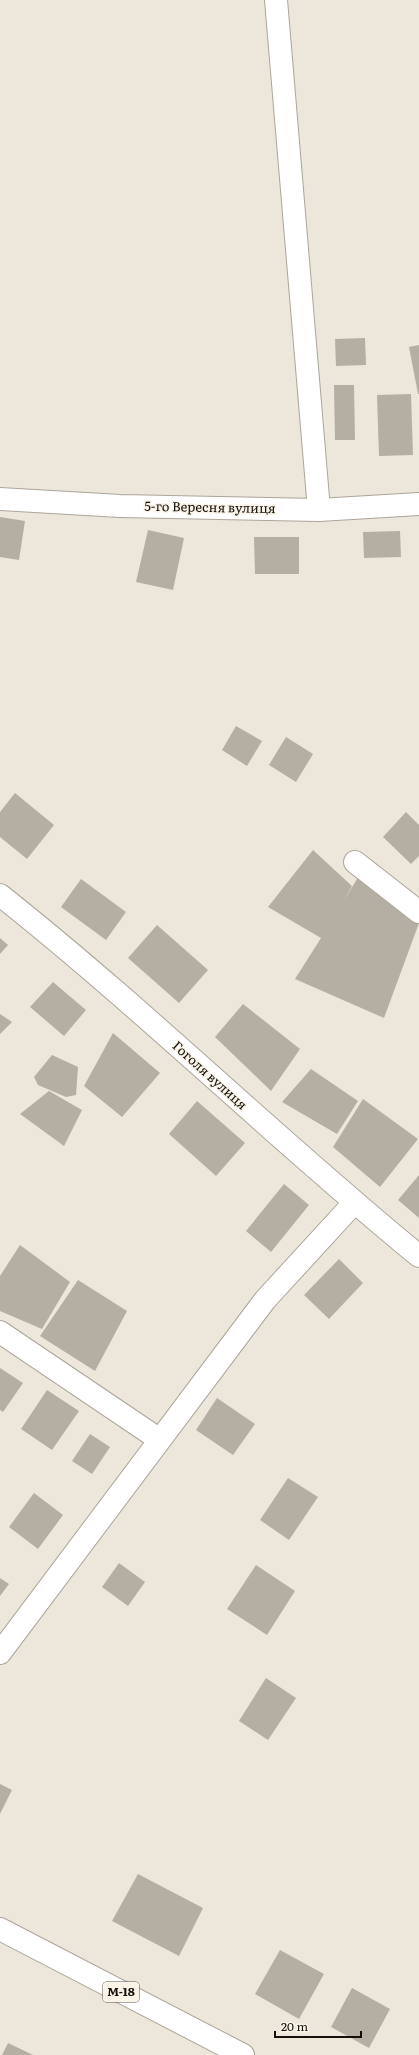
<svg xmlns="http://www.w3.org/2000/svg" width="419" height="2055" viewBox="0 0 419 2055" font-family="Literata,serif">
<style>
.building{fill:#b5afa3}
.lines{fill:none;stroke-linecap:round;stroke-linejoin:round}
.minor-casing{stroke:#aca59a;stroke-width:24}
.highway-casing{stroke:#aca59a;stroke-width:24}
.minor{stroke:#fff;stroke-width:22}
.highway{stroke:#fff;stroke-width:22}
.labels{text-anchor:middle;stroke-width:3;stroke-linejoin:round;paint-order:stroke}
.shield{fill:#faf3e7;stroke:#58544d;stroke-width:1}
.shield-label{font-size:12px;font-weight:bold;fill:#12100b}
.street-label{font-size:13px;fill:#12100b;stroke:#faf3e7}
</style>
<rect width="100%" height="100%" fill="#ede6da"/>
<path class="building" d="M365,338L366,365L336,366L335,339Z
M419,345V394H418L409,347Z
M334,385H354L355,440H335Z
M411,394L413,455L379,456L377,395Z
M0,517L25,521L19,560L0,557Z
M148,530L184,538L173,590L136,582Z
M400,531L401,557L364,558L363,532Z
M254,537H299V574H255Z
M236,726L262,741L247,766L222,750Z
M286,737L313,754L296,782L269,765Z
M15,793L54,825L27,859L0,837V812Z
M406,812L419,825V856L411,864L383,837Z
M313,850L352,886L344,900L359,876L419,923L384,1018L295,979L321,938L268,907Z
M81,879L126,912L106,940L61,907Z
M157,925L208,970L179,1003L128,958Z
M0,938L8,945L0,954Z
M53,982L86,1010L64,1036L30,1007Z
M243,1004L300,1049L271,1091L215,1037Z
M0,1014L12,1022L0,1034Z
M113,1033L160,1073L122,1117L84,1086Z
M52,1055L78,1067L76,1095L66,1097L38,1085L34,1077Z
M311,1069L358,1101L337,1134L282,1102Z
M49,1091L82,1110L64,1146L20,1114Z
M363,1099L418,1139L380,1187L333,1147Z
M197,1101L245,1143L216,1176L169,1134Z
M419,1175V1218L398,1200Z
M284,1184L309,1205L271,1252L246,1231Z
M20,1245L70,1282L42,1329L0,1311V1276Z
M339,1259L363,1283L329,1319L304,1295Z
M78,1280L127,1311L95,1371L40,1336Z
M0,1368L23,1383L3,1412L0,1410Z
M47,1390L79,1411L52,1450L21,1429Z
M217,1398L255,1424L233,1455L196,1430Z
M90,1434L110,1447L92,1474L72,1461Z
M288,1478L318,1497L289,1540L260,1520Z
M34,1493L63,1515L38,1549L9,1527Z
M119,1563L145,1582L128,1606L102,1587Z
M256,1565L295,1591L267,1635L227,1609Z
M0,1578L9,1584L0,1596Z
M266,1678L296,1698L268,1740L239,1721Z
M0,1784L12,1790L0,1814Z
M138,1874L203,1908L179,1956L112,1921Z
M280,1950L324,1974L299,2019L255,1994Z
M352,1988L390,2009L369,2048L331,2027Z
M8,2043L33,2055H2Z"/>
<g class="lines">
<g class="minor-casing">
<path id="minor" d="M276,0L319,510
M0,499L120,506L319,510L419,504
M355,862L419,912
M0,895C145,1010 276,1139 419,1256
M0,1332L160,1440
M0,1653L265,1300L354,1203"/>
</g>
<g class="highway-casing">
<path id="highway" d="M0,1929L243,2055"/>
</g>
<use href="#minor" class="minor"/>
<use href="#highway" class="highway"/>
</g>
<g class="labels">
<rect class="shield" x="103" y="1982" width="36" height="20" rx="3"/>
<g class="shield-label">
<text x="121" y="1996">М-18</text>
</g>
<g class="street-label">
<text transform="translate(210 507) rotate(1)" y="5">5-го Вересня вулиця</text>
<text transform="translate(210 1075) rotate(42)" y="5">Гоголя вулиця</text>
</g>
</g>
<path d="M275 2031v6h86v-6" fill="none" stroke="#12100b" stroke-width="2"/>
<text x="281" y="2031" font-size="12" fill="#12100b" stroke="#faf3e7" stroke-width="3" paint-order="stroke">20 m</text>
</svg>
